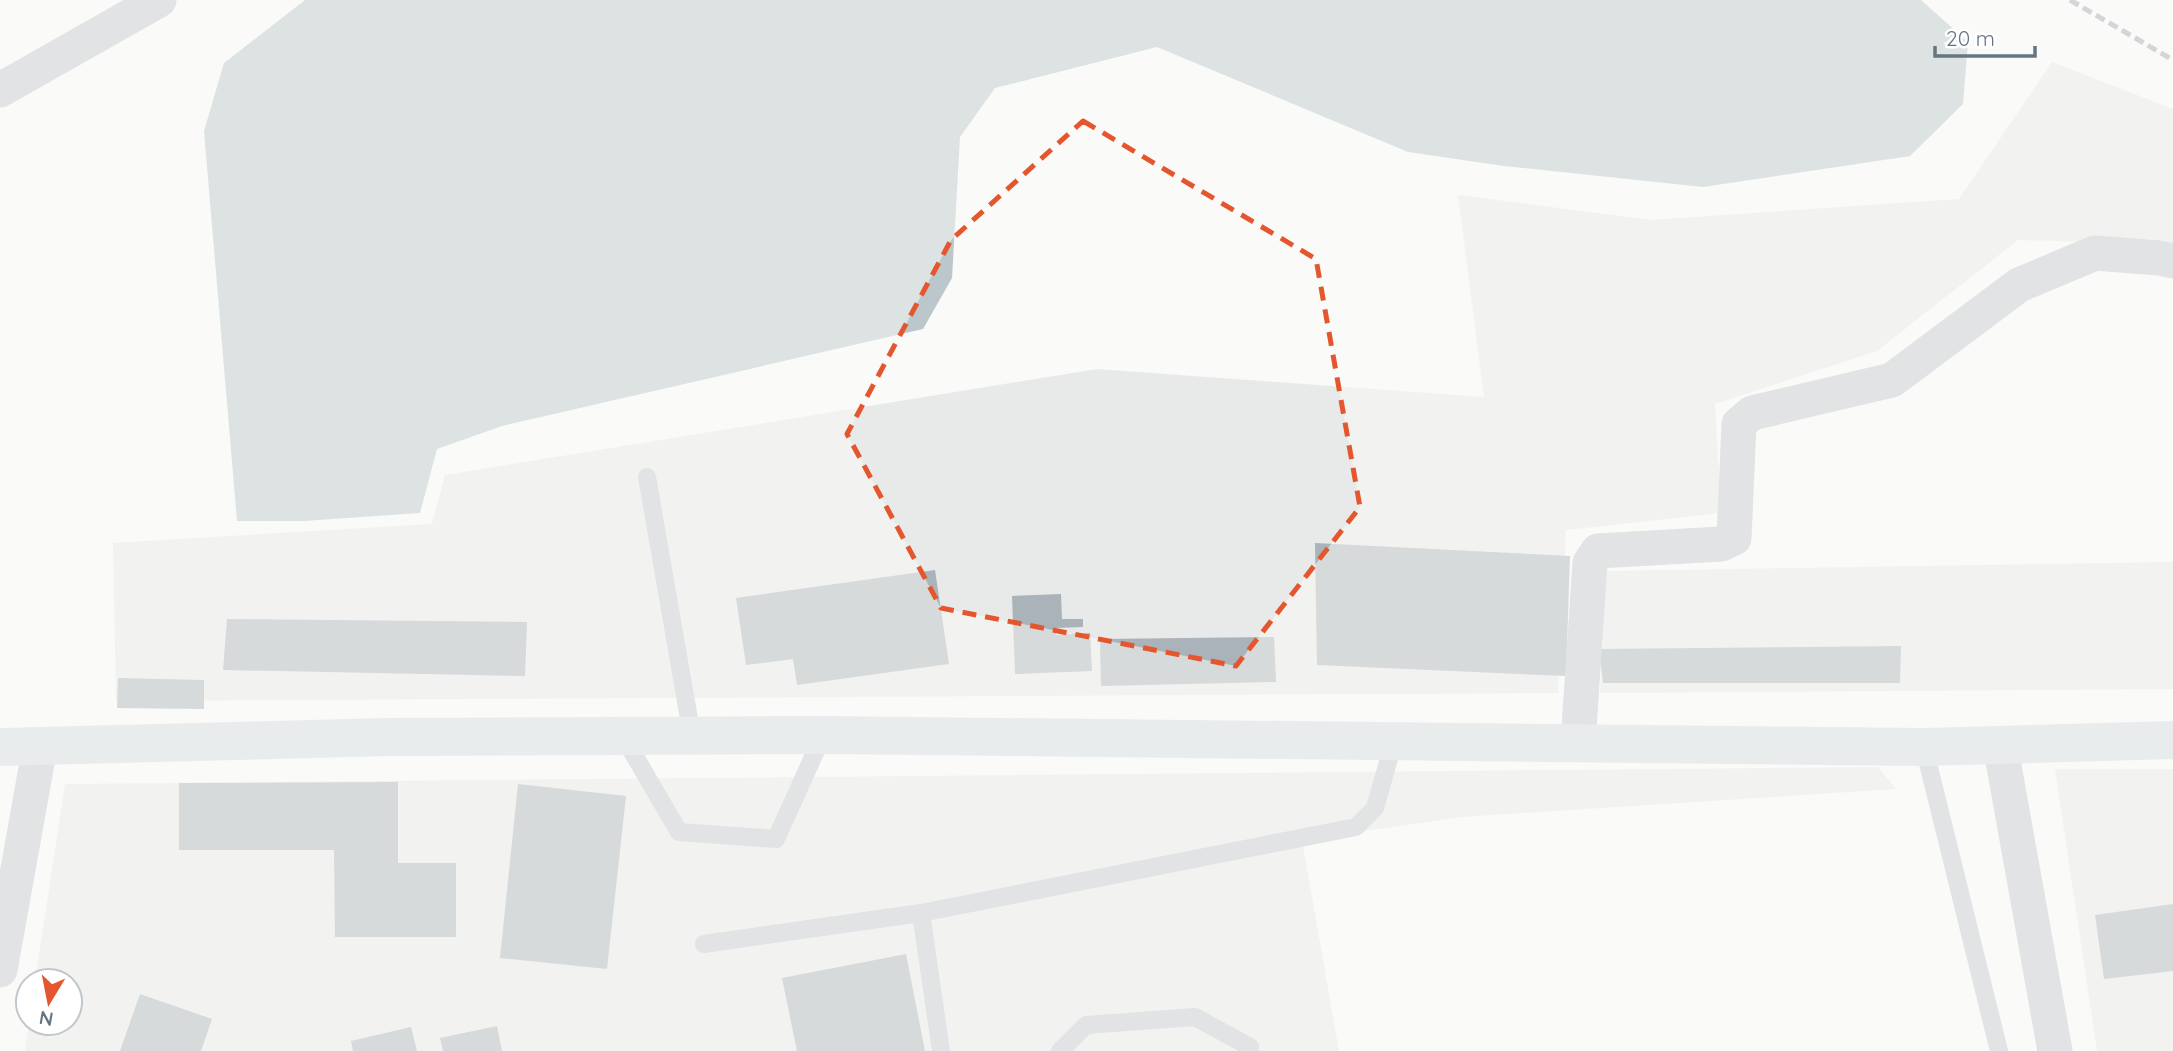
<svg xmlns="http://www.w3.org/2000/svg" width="2173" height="1051" viewBox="0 0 2173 1051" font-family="Quicksand,sans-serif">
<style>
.built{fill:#e8e9e9}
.water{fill:#bbc7cb}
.building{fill:#aab3b9}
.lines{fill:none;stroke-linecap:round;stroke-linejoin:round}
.lane{stroke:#c3c8cc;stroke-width:18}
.street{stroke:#c3c8cc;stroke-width:35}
.primary{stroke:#d6dbdf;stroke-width:38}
.rail{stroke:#a2aab0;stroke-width:5;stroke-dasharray:10 5;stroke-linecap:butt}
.marked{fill:none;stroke:#e4572e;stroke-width:5;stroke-dasharray:14 9;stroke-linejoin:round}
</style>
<rect width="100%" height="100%" fill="#fafaf8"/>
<path class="built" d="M2052,62L2173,109V244L2018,240L1877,351L1715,404L1721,513L1566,530L1558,693L116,701L113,543L432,524L445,475L1097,369L1484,397L1458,195L1651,220L1959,199Z
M2173,562V689L1600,693L1606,571Z
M1878,767L1896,789L1462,817L1302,840L1339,1051H25L29,1023H70V981H35L65,784Z
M2055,769H2173V1051H2097Z"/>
<path class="water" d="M305,0H1921L1968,42L1963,104L1910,156L1703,187L1504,166L1408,152L1157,47L995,88L960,137L952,278L923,329L502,426L437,449L420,513L304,521H237L204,131L224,63Z"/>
<path class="building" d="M1315,543L1570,556L1566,676L1317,665Z
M935,570L949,664L797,685L793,659L746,665L736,598Z
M1061,594L1062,619H1083V627L1055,628L1056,635L1090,633L1092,671L1015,674L1012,596Z
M227,619L527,622L525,676L223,670Z
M1274,637L1276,682L1101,686L1100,639Z
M1901,646L1900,683H1603L1599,649Z
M118,678L204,680V709L117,708Z
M398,782V863H456V937H335L334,850H179V783Z
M518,784L626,796L607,969L500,958Z
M2173,904V971L2104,979L2095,915Z
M906,954L925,1051H797L782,978Z
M140,994L212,1019L201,1051H120Z
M497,1026L502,1051H443L440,1038Z
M411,1027L417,1051H353L351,1041Z"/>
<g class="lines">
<path class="lane" d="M647,477L692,736
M623,736L679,832L776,839L823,735
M1924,747L1999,1051
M921,913L941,1051
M704,944L921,913L1356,827L1375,808L1394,741
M1060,1051L1086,1025L1195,1017L1250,1047V1051"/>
<path class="street" d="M0,90L159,0
M1578,743L1590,563L1598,551L1721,544L1734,538L1739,424L1752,413L1892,380L2019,285L2095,253L2159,258L2173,261
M2000,744L2055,1051
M0,970L40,746"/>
<path class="primary" d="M0,747L387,737L823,735L1924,747L2173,740"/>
<path class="rail" d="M2070,0L2173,60"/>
</g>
<path d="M0 0H2173V1051H0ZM1083,121L1316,259L1360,507L1236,666L941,608L847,434L951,240Z" fill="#fafaf8" fill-opacity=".55" fill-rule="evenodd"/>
<path class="marked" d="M1083,121L1316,259L1360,507L1236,666L941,608L847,434L951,240Z"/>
<g transform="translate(49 1002) rotate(190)"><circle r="33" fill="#ffffff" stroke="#c1c8cd" stroke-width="2"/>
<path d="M0-5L12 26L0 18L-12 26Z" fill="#e4572e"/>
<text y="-10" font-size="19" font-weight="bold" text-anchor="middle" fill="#657683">N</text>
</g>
<path d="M1935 46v10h100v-10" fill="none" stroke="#657683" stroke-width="3.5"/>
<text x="1946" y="46" font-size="21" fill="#657683" stroke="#ffffff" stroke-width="5" paint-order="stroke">20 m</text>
</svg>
